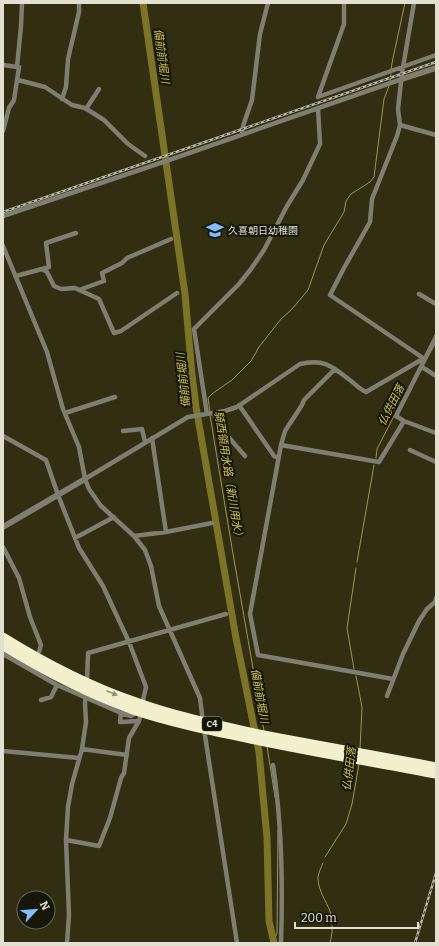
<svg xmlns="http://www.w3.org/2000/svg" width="439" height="946" viewBox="0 0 439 946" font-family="Bitter,'Noto Sans JP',serif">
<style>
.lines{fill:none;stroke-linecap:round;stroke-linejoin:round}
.stream{stroke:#9b955a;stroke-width:1}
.river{stroke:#7c7427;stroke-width:7}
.minor{stroke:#7f7e70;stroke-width:4.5}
.tertiary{stroke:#7f7e70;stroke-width:6}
.rail-casing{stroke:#bbbaa7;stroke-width:2.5}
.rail{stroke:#17160a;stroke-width:1;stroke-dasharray:3;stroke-linecap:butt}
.motorway-bridge{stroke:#f2efcd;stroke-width:9}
.oneway{fill:#8f8d75}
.labels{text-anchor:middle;stroke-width:4;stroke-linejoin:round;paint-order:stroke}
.shield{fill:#17160a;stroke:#a5a495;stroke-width:1}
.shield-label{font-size:9px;font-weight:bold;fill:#e2e1d0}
.poi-label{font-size:10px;fill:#e2e1d0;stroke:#17160a;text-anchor:start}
.water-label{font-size:11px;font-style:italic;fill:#cdc158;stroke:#17160a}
</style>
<rect width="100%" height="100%" fill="#312e12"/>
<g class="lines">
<path class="stream" d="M391,69L393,58L405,3
M390,81L391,74
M425,355L436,333
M210,412L208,398L213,393L232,380L251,361L259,347L281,319L292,309L308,290L324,245L344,212L346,201L351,194L370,182L374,177L384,99L389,86
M210,415L232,548L264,731
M376,458L377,449L394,416
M357,562L374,465
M354,669L347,628L356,568
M356,676L362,707L360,749
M267,746L275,797
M325,857L346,824L352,804L359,764
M323,863C321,868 318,873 318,878C318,890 326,901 330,911C333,922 333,932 330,943
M274,941L277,933L278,830"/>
<path class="river" d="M143,3L185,294L192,375L196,407L236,638L259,752L267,838L269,921L274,943"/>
<path class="minor" d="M414,3L402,73L398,109L400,125L397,136L372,199L370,222L344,268L330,295L423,358
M3,65L17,67
M18,80L45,87L72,105L85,108L104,120L128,144L145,156
M318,97L436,55
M318,97L344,24V3
M62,99L66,87L68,59L79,12V3
M86,109L99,89
M400,125L436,135
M3,131L9,108L14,100L19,67H17L21,26L22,3
M242,134L243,126L252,100L260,34L268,3
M3,216L172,159L402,79
M3,246L47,352L63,409L79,447L85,479L89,489L101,506L134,536L145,550L151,566L159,606L200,698L203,722
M42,269L49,267L46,243L76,233
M16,276L42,269L47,272L54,286L61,289L75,288L99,299L114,333L121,331L177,293
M79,290L104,281L102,273L122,263L127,258L171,239
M419,294L436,304
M426,357L396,416L404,421L436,433
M422,367L436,376
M335,369L304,400L302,405L285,431L281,445L379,462L404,421
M239,405L274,456L278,458
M65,413L115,397
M213,413L225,433L245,456
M207,414L194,329L239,284L251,269L264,250L287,206L303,180L320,144L318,108
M123,431L142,429L145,442
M3,436L46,460L58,495L75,538L114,517
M152,438L166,532
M281,445L250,614L258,655L393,679
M410,450L436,462
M85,479L188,417L225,411L237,407L300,364C324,358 333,367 351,381C356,385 361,390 366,392L426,357L436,339
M134,536L166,532L212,523
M75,538L79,548L103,586L129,642L146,687L142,705
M3,547L19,578L30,617L41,645L39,652
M3,654L57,685L121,713
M87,682L88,653L226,614
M387,696L403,654L419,621L427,609L435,602L436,598
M41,700L51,697L57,685
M138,712L131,716L121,713L120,722L139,721
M204,729L237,943
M82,749L127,755
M3,751L79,758
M273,765C282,824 283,884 281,943
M66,840L99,846L110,818L121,778L124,773L129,738L139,721L141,713
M67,943L69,915L66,840L68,807L72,784L82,749L86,722L85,704L86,690"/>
<path class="tertiary" d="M402,79L436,68
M3,527L85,479"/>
<g class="rail-casing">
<path id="rail" d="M3,212L436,62
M415,943L436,873"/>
</g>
<use href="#rail" class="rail"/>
<path class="motorway-bridge" d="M3,637C45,663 89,686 136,702C175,716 214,724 254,733C314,745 375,755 436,767
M3,646C44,671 88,694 133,710C175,724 217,732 260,741C319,753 377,763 436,774"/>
</g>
<defs><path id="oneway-solid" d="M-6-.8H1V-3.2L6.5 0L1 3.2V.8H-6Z"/></defs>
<use class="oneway" href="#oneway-solid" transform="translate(112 693) rotate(22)"/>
<defs>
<g id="school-bare" transform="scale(1.38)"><path d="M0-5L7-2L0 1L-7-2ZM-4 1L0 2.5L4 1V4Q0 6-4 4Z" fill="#85bbfb" stroke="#17160a" stroke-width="2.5" paint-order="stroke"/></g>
</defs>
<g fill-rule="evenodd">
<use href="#school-bare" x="215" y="230"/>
</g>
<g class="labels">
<rect class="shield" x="202" y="717" width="20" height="14" rx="3"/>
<g class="shield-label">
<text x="212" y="727">C4</text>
</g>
<g class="poi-label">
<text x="228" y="234">久喜朝日幼稚園</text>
</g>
<g class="water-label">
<text transform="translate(162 56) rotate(82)" y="4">備前前堀川</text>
<text transform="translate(183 380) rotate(-96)" y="4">備前前堀川</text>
<text transform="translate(391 405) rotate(-63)" y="4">仏供田落</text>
<text transform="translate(229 476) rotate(81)" y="4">騎西領用水路（新川用水）</text>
<text transform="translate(260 696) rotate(80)" y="4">備前前堀川</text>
<text transform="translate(349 769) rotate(-83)" y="4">仏供田落</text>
</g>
</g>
<rect width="439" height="946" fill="none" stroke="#e2e1d0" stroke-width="8"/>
<g transform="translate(36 910) rotate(64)"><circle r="19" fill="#17160a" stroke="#686759"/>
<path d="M0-3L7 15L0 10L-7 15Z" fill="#85bbfb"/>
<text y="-6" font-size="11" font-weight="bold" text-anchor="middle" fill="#e2e1d0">N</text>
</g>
<path d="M295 922v6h123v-6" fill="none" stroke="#e2e1d0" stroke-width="2"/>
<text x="301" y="922" font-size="12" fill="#e2e1d0" stroke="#17160a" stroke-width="3" paint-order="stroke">200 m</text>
</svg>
